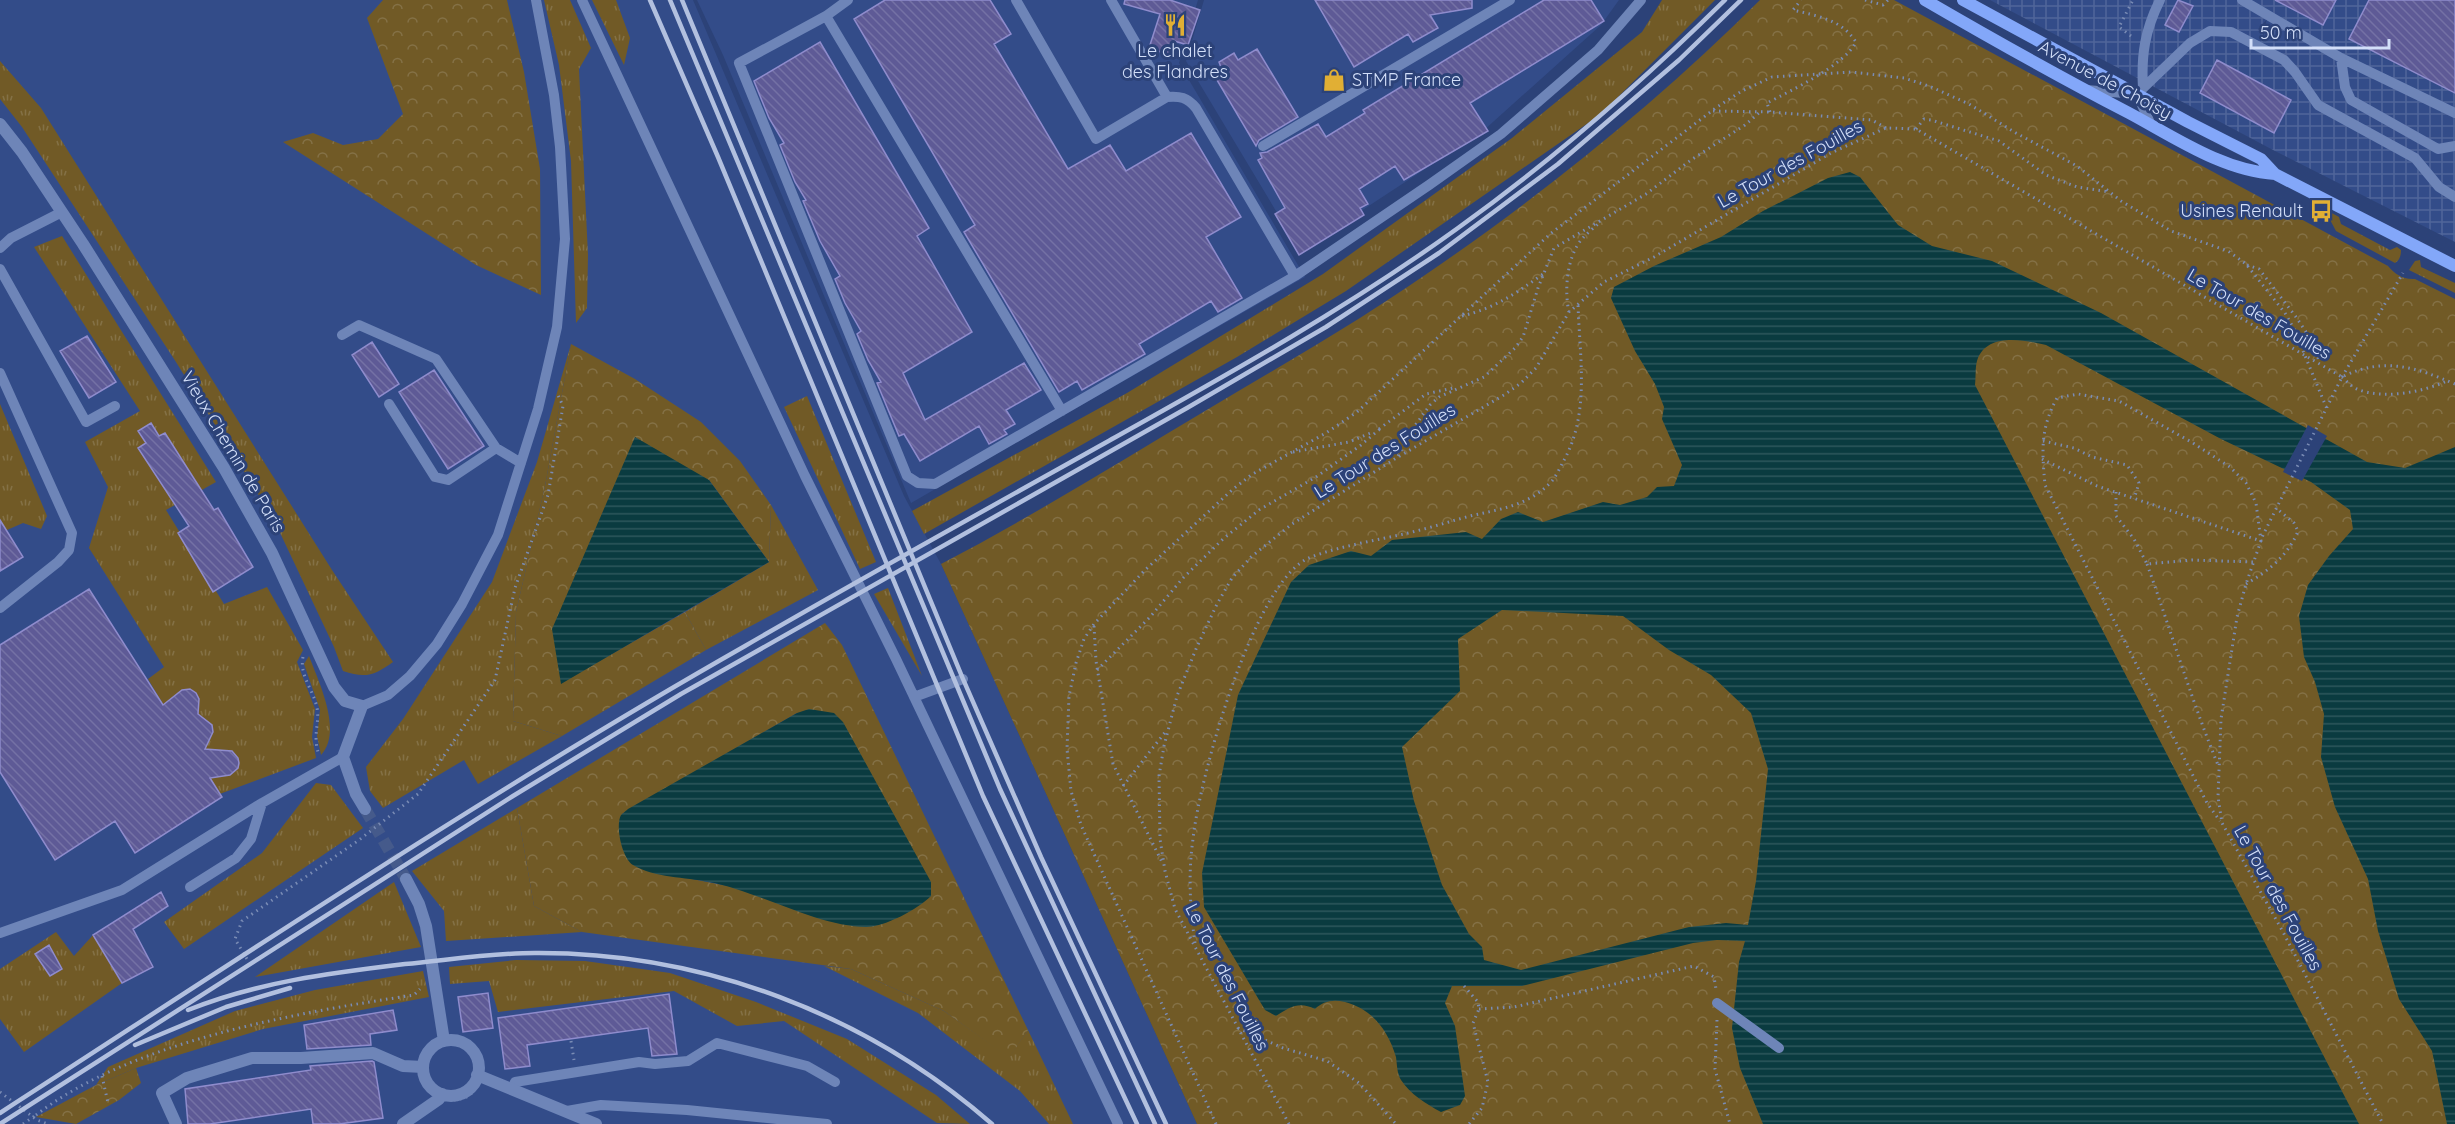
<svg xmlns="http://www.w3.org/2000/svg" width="2455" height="1124" viewBox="0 0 2455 1124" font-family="Quicksand,sans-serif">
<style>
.built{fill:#334c89}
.industrial{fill:url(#industrial-grid)}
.grass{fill:url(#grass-tufts)}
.forest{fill:url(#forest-crowns);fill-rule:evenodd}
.water{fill:url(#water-rules);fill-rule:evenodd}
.pier{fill:#2c4278}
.building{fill:url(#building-back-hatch);stroke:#8f8ccd;stroke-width:1.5}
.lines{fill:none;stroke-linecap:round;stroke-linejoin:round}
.street-tunnel{stroke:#455a8b;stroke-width:12;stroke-dasharray:12 6;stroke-linecap:butt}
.path{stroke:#7a8cb5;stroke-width:3;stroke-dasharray:1.5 4.5;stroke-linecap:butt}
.lane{stroke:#6e85b8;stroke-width:10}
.street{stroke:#6e85b8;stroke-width:12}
.secondary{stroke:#83a7f9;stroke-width:12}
.rail{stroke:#b2c0df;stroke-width:4.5}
.path-bridge{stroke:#7a8cb5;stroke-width:3;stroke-dasharray:1.5 4.5;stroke-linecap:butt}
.labels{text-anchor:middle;stroke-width:6;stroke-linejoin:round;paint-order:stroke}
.poi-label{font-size:18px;fill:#d3dff9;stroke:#2c4278}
.street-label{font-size:18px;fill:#d3dff9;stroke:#2c4278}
</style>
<defs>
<pattern id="industrial-grid" width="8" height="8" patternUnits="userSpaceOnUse" patternTransform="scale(1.5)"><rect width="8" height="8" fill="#334c89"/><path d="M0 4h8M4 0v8" fill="none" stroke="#50659a"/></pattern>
<pattern id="grass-tufts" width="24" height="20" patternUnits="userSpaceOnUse" patternTransform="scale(1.5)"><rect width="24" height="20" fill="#715a26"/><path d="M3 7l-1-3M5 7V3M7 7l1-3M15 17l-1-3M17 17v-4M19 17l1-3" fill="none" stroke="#847146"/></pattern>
<pattern id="forest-crowns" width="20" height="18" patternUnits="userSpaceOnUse" patternTransform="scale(1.5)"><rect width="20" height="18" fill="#715a26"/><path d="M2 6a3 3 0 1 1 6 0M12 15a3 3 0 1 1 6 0" fill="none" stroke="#847146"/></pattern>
<pattern id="water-rules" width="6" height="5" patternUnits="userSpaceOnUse" patternTransform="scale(1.5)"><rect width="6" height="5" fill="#0a3b40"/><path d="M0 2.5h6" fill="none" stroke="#2d575c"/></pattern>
<pattern id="building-back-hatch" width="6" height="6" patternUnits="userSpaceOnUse" patternTransform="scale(1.5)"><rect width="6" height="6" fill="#5e5a96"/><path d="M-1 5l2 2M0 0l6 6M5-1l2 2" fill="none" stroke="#7471a5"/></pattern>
</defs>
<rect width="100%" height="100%" fill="#2c4278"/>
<path class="built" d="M0,0H693L904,496L941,564L1197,1124H0Z
M697,0H1198L1179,63L1305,277L911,503L723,55Z
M1204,0H1619L1601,25L1483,131L1300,251L1186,61Z"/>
<path class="industrial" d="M1990,0H2455V242L2275,151Z"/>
<path class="grass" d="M544,0H570L591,48L579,69L588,255L587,308L576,323L571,161L559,65Z
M592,0H616L630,38L624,65Z
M1662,0H1715L1601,114L1346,291L1237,357L924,534L912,511L1127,393L1323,274L1512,138L1642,32Z
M0,61L41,108L332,570L393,662C375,675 366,679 343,671L334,647L274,520L176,362L22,127L0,99Z
M2328,211L2339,217L2341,224L2390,250L2397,247L2401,250C2401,255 2400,260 2395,263L2336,231L2327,214Z
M62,236L216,482L166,510L224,604L267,587L303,650L297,662L315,709L312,737L316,758L217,795L148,679L164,667L89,548L108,487L85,442L140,411L34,247Z
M2420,260L2421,267L2455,283V293L2409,270L2415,261Z
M571,344L545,486L516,612L513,721L562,736L478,784L464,760L383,808L370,791L366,767L403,719L492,582L537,462Z
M807,396L876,562L860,569L784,407Z
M0,404L47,516L41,529L23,523L0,533Z
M771,505L818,590L706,650L685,612L769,562Z
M888,588L922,676L874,594Z
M309,656C319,683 343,731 321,755L317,736L320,710L304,664Z
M316,783L331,785L363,828L184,949L164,922L262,853Z
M517,808L534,906L582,932L446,941L444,911L412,871Z
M394,882L421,947L255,977Z
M56,932L74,956L93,935L122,983L24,1052L0,1019V969Z
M516,960L585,961L670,973L756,1002L847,1039L936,1095L970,1124L937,1123L784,1021L737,1026L674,991L498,1012L489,981L450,984L449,967Z
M824,966L851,969L944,1011L1009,1057L1028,1030L1073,1124H1049L1020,1091L918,1013Z
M423,971L429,997L263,1029L136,1068L96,1085L108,1067L235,1011L315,990Z"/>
<path class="forest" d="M383,0H507L524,72L540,169L541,295L476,265L283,142L313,133L343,145L378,139L403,114L367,18Z
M1760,0H1894L2388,266C2395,274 2403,280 2415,279L2455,299V1124H1197L941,564C1031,517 1118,463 1205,411C1257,380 1309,350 1360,318C1501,228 1642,118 1760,0Z
M571,344L635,379L701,422L740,461L771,505L769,562L709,480L561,683L685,612L706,650L562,736L513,721L516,612L545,486Z
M825,623L842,645L1028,1030L1009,1058L944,1011L851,969L582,932L534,906L517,808ZM797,713L827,920L733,887L651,871L622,814Z
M136,1068L141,1083L119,1100L76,1124L36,1117L96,1085Z"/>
<path class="water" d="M1850,172L1860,177L1898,225L1932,246L1992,261L2101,313L2367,462L2405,468L2455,447V1124H2447L2432,1051L2399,999L2378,931L2368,879L2335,807L2321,757L2324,714L2315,682L2304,657L2299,616L2308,585L2329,556L2353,529L2350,510L2311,482L2221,439L2046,345C2024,340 1986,332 1977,361C1975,368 1976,378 1975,385L2359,1124H1763L1740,1068L1732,1028L1739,962L1745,941L1717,940L1693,943L1522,986H1452L1445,1003L1455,1026L1465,1096L1460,1105L1441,1112C1426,1104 1410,1094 1401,1080C1397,1074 1397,1064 1396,1057C1388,1030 1372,1009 1345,1002C1333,999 1323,1001 1315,1009C1299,1001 1290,1007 1276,1016L1265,1010L1204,907L1202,873L1238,695L1291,582L1309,565L1351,551L1371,556L1392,540L1466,532L1482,539L1501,519L1518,512L1543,522L1603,502L1620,505L1647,497L1657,487L1674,486L1682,465L1662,419L1664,407L1655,384L1635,351L1611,298L1614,287L1654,266L1721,237L1763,211L1828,178ZM1502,610L1623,616L1669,650L1711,675L1751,713L1768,769L1756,881L1748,925L1726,923L1689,927L1521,970L1484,960L1482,947L1469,934L1442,885L1414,801L1402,747L1460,691L1458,639Z
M635,437L709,480L769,562L561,684L552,629Z
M809,709L834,713L843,722L931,882V896C918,909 885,927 866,927C818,927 758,891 709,882C685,877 655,878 633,865C622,858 615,826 621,815C622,814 627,810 628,809L797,713Z"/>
<path class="pier" d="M2308,425L2327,436L2302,481L2283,472Z"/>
<path class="building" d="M885,0H990L1011,34L994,44L1068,169L1110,145L1126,171L1191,133L1241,217L1206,237L1242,298L1218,312L1211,301L1139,344L1145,354L1082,390L1077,381L1059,392L964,232L975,225L854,19Z
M1125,0H1170L1200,10L1188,45L1174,41L1170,55L1149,48L1160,14L1124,4Z
M1315,0H1472V8L1430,15L1438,28L1413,42L1408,34L1354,67Z
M1544,0H1591L1604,21L1470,103L1488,131L1404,180L1395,166L1359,189L1368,204L1360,208L1364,215L1299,255L1275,214L1285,208L1258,160L1262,158L1260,153L1267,152L1318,124L1326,137L1365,113L1363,110Z
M2178,0L2193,6L2179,32L2165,25Z
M2275,0H2336L2323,25Z
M2369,0H2455V93L2349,39Z
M820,42L929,228L917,236L972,332L903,373L925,420L1024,363L1041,390L1006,410L1015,424L1004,430L1007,434L989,444L979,426L920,461L904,434L899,436L877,383L881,382L868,360L857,334L861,331L845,303L835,279L840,276L820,241L803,201L806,200L795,182L780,145L784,143L769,118L754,81Z
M1257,49L1298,117L1259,140L1256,146L1214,75L1222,70L1219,62L1234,53L1238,60Z
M2217,60L2291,100L2274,133L2200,93Z
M87,336L116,382L89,398L60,351Z
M372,342L399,384L379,397L352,355Z
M434,370L484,446L448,469L399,392Z
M151,423L159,436L165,433L214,510L218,508L253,567L213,592L178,533L189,526L138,448L146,443L138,431Z
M0,520L23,557L0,571Z
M89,589L163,705L182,690L190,689L196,693L199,699L198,714L212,725L213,732L205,749L232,751L238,758L239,763L238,768L230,775L210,778L222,797L135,853L115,821L55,860L0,772V645Z
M161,892L168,906L133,929L153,967L122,983L93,935Z
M49,945L62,969L50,976L35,954Z
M488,993L493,1028L463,1032L458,997Z
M669,994L677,1054L652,1056L648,1028L527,1045L530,1066L505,1069L498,1018Z
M393,1010L397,1030L370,1034L371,1045L307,1049L304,1025Z
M372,1061L374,1062L383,1118L339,1124H313L311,1109L210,1124H188L185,1089L311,1070L310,1066Z"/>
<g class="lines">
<path class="street-tunnel" d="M365,809L406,879"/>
<path class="path" d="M1865,0L1883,5L1888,0
M2131,36L2119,27L2133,0
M1713,111L1770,112L1872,120L1886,128
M1770,112L1767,103C1790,91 1845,65 1856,42C1841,19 1817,16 1793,10L1801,0
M1916,129L1924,119L1931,120L1999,141L2046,175L2077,187L2110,192
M2247,265L2259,269L2296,317L2316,347L2319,363
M1569,312C1564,290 1567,256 1582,239C1587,233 1594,228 1599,223
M1462,316C1495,308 1515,294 1543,274
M2344,376C2384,357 2415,367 2455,384
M2342,377L2403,273
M2342,377C2347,381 2351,387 2357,389C2383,400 2423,392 2447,381
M1379,429L1426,394L1453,388
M2043,441L2074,448L2092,457L2127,465L2139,483L2134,499
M1293,452L1349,442L1373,432
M1398,456L1414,427L1430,405L1439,397L1484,377L1515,348L1523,337L1538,288L1554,248L1646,194L1691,160L1745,125L1760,112
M2042,459L2097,486L2261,541L2256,503L2246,483L2230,467L2193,443L2119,401L2078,394L2057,398C2040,429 2042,451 2045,485L2207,803L2220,821
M2116,492V516L2134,539L2147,564L2192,560L2253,562
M2147,564C2171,631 2191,699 2218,765
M2246,584C2268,571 2288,556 2298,531L2294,523L2276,508
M1094,626L1096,661L1113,764L1163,864
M303,657C299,675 314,691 317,708C320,724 312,735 319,755
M1097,670L1150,617L1183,578L1223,539L1259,510L1316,477L1361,445L1380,429
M1123,786L1166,731
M1195,943C1190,908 1188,874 1193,839C1199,780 1254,578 1311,557C1341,546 1373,541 1404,534C1426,529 1448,522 1470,516C1500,509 1529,506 1552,481C1556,476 1560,468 1563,462C1591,413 1579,355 1578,302
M250,964L235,939L242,921L359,840L418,794L495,680L515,588L548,495L563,406L557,393
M1464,986L1478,1002L1479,1009L1473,1023L1488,1082L1482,1108L1469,1124
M1479,1009L1514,1007L1694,966L1714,977L1716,989
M1717,1020L1715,1069L1730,1124
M1238,1028L1283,1048L1327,1061L1359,1083L1396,1124
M571,1041L574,1060
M102,1076L108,1103
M0,1092L37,1120L48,1124
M454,1100L465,1098L475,1091
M36,1115C132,1041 295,1013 414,995L420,989
M1216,1124L1081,825L1071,791L1067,749L1069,696L1076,663L1084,639L1094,624L1144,571L1232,490L1251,475L1326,433L1357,412L1550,234L1717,107L1742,91L1772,77L1851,72L1904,78L1929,86L1969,104L2016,133L2077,166L2121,201L2171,231L2228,251L2246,264L2285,313L2294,329L2327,409
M1289,1124L1175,909L1165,871L1160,839L1159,776L1164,746L1177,696L1196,649L1217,604L1232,578L1251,557L1292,524L1398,457L1504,395L1521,383L1536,368L1569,312L1604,282L1654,257L1831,153L1886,128L1916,129L2342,377L2263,535L2246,584L2237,617L2221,719L2218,797L2222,823L2283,932L2383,1124"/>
<path class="lane" d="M582,0L805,476L896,659L1118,1124
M848,0L826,16L739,63L907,476L918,483L935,484L1295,276L1429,185L1501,134L1598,50L1641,0
M1016,0L1096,139L1167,97
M1111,0L1167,97C1180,96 1187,97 1196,108L1295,276
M2242,0L2341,58L2455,113
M826,16L1062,411
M2341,58L2345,87L2351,100L2438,149L2455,146
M2143,88C2141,55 2145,30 2160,0
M2086,90L2137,94L2190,43L2210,31L2231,32L2284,60L2295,72L2318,105L2415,158L2439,187L2455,197
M2137,94L2151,125
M1263,146L1510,0
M0,248L11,238L62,212
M0,269L86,422L115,406
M342,335L359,325L436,359L496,448L521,463
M0,373L72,533L69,550L58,562L0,608
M389,404L435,477L448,480L496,448
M914,697L963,679
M362,706L388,695L410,676L437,644L462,604L498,535L538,409L557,327L565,239L560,147L554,95L536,0
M190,887L236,858L251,839L262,803
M0,933L122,890L262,803L343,757
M1717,1003L1779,1048
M512,1089L515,1082L639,1062L655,1064L688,1061L717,1043L807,1066L835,1082
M567,1111L601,1105L687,1110L827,1124"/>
<path class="street" d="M0,124L22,152L83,244L224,468L272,553L334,687L345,701L362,706L343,757L356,794L365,809
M406,879L419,904L426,926L444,1041
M423 1068a28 28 0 1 1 56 0a28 28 0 1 1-56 0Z
M477,1075L596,1124
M176,1124L162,1093L187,1078L252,1058H301L373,1053L403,1066L423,1067
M403,1124L439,1099L442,1094"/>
<path class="secondary" d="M1925,0C1992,39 2060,77 2129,113C2174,137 2223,171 2275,174
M1963,0L2188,122L2261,159L2275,174L2455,266"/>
<path class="rail" d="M650,0L718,157L983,796L1137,1124
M670,0L1000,789L1155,1124
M682,0L963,679L1041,857L1166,1124
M188,1010C258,982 330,973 405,964C448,960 491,953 535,953C703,952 866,1014 992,1124
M135,1045L226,1007L290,988
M0,1113C246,954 490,791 745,646C864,577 985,510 1105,443C1225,376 1346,309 1458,228C1553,160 1642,82 1725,0
M0,1124L513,796L681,694L1187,408L1326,327L1439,253L1558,164L1679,60L1741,0"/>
<path class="path-bridge" d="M23,1124L36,1115"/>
</g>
<defs>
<g id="restaurant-bare" transform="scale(1.8)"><path d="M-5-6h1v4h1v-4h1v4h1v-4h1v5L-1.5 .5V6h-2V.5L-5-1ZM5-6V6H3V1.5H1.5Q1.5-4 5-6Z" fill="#e1af34" stroke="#2c4278" stroke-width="2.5" paint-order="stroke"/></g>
<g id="shop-bare" transform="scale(1.8)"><path d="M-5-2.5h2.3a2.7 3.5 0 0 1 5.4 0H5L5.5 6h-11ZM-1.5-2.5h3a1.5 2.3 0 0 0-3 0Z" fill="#e1af34" stroke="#2c4278" stroke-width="2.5" paint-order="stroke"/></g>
<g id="bus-bare" transform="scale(1.8)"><path d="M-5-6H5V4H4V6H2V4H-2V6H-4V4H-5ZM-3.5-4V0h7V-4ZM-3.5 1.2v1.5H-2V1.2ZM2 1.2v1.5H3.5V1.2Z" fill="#e1af34" stroke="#2c4278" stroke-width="2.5" paint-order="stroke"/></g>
</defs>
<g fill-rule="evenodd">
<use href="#restaurant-bare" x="1175" y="25"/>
<use href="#shop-bare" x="1334" y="80"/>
<use href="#bus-bare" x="2321" y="211"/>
</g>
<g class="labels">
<g class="poi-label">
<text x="1175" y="57">Le chalet<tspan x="1175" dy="21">des Flandres</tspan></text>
<text x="1352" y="86" text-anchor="start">STMP France</text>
<text x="2303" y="217" text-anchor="end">Usines Renault</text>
</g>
<g class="street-label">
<text transform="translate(2105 80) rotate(28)" y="6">Avenue de Choisy</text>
<text transform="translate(1790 164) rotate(-29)" y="6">Le Tour des Fouilles</text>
<text transform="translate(2259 314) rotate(30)" y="6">Le Tour des Fouilles</text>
<text transform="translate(1385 451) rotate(-32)" y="6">Le Tour des Fouilles</text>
<text transform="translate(233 452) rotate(59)" y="6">Vieux Chemin de Paris</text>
<text transform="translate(2278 898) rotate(61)" y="6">Le Tour des Fouilles</text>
<text transform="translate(1227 977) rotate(63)" y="6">Le Tour des Fouilles</text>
</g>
</g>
<path d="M2251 39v9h138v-9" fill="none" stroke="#d3dff9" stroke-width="3"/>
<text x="2260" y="39" font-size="18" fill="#d3dff9" stroke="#2c4278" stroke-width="4.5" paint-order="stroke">50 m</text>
</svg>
